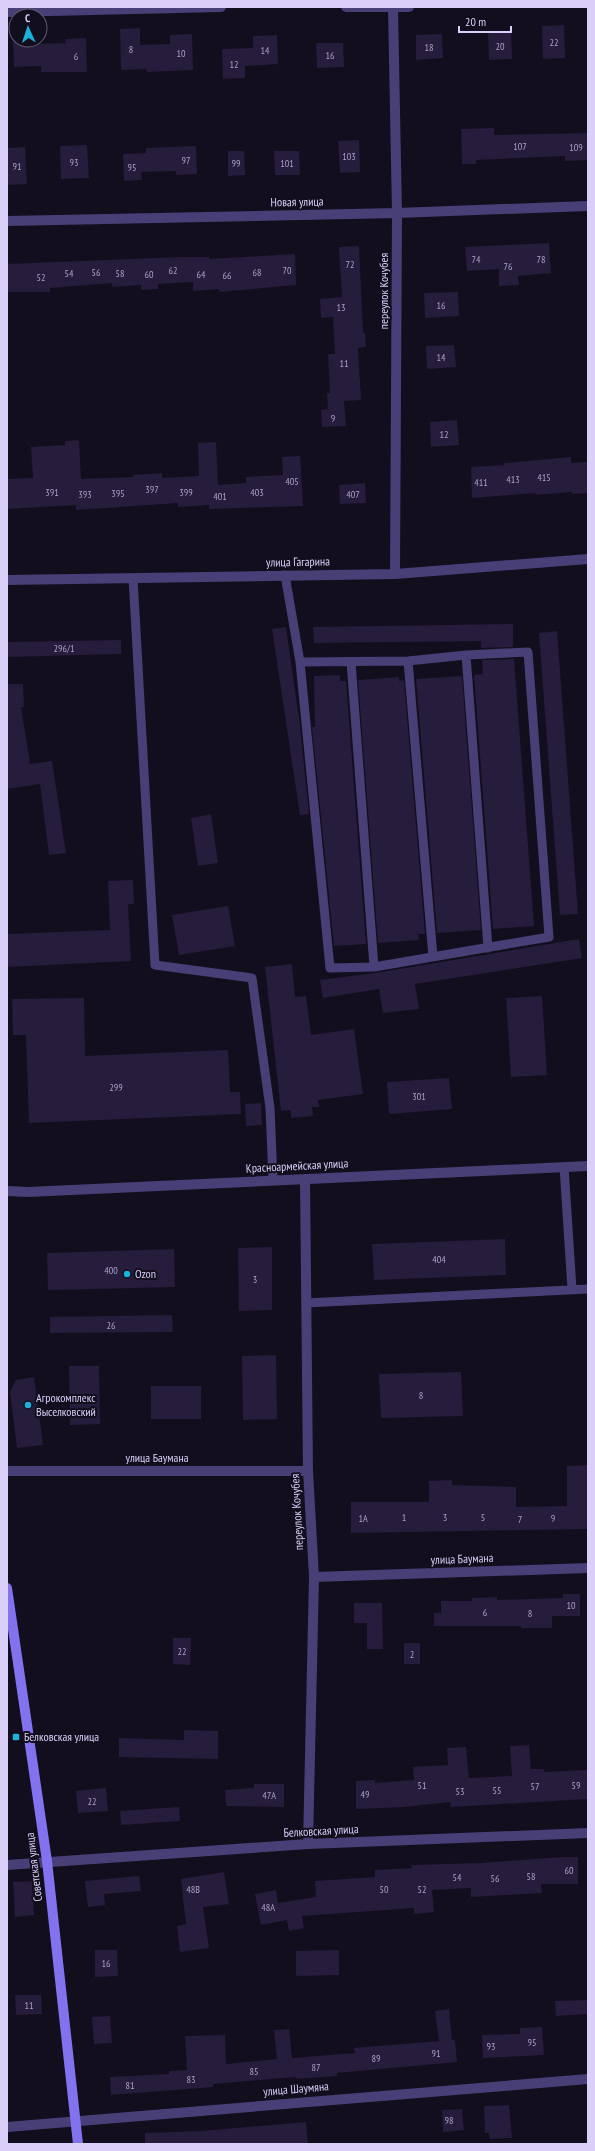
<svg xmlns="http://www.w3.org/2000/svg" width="595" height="2151" viewBox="0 0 595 2151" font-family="'PT Sans Narrow',sans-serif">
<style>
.building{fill:#261c3b}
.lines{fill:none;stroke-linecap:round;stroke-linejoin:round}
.lane{stroke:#473f76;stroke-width:9}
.street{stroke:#473f76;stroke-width:10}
.secondary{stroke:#8372ee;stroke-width:10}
.poi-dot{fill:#1bb1da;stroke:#120e1d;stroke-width:1.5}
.labels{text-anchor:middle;stroke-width:4;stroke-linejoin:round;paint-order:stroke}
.number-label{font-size:10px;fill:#aca2ca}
.street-label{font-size:12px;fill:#d9cff9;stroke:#120e1d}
.poi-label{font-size:12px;fill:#d9cff9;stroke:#120e1d;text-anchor:start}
</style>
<rect width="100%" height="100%" fill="#120e1d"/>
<path class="building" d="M564,25L565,58L543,59L542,26Z
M140,28V45L170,44V35L192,34L193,70L147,72L146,69L121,70L120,29Z
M511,31L512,59L489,60L488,32Z
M442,34L443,58L416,60V35Z
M277,35L278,64L245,66V78L223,79L222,49L253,48V36Z
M86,38L87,72H41V66L14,67L13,40H34V44L66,43L65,39Z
M316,43H343L344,67L317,68Z
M494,128V135L588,133V160L565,161V156L476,160V164H462L461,129Z
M359,140L360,172L340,173L338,141Z
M87,145L89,178L61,179L60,146Z
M196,146L197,174L176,175V171L141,172L142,180L124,181L123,154L146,153V148Z
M25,147L27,184L7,185V148Z
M228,151H244L245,175L228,176Z
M274,151H299L300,175H275Z
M549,243L551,273L518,276L519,285L499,286V269L467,271L465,247Z
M359,246L363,333H365L366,347L358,348L361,400L344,401L346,426L322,427L321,410L328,409L327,393H330L328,354H335L333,317L321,318L320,299L342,297L339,247Z
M295,254L296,285L219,292V289L193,291V282L158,284V289L141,290V285L112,287V283L50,288V292H7V264L180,257H209V259Z
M458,292L459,316L425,318L424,293Z
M454,345L456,367L427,369L426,346Z
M457,420L459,445L431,447L430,422Z
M79,440L81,479L134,477L133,475L162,473V478L199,476L198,443L216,442L218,485L246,483V477L283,475L282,457L300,456L303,506L209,509V505L178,507V503L76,510V505L7,509V479L33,478L31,447L65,445V441Z
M571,457V463L587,462L588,493L572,494V492L536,495L535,493L472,498L471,467L504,465V463Z
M365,483L366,503L340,504L339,485Z
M513,624V647L481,648V641L314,643L313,627Z
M286,627L300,726L309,814L300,815L272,629Z
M557,631L578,914L560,915L539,633Z
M121,640V654L7,657V642Z
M514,659L534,926L493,929L474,675L483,674L482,660Z
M340,675V681H346L366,944L334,946L312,727H315L314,676Z
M462,676L481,930L437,933L416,679Z
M399,677V681L404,680L425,934H418L419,940L378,943L358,680Z
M7,684H23L24,707H21L30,764L52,761L66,853L49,855L40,784L7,789Z
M211,814L218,863L198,866L191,818Z
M133,880L134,904H128L131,961L7,967V934L110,930L108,881Z
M228,906L235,946L179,955L172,915Z
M579,939L582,958L415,984L419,1009L383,1013L379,989L323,998L320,980L375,973Z
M292,964L295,997L306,996L311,1035L354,1029L363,1094L318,1100L319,1107H312L313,1116L291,1118V1110L281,1111L265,967Z
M542,996L547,1075L511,1077L506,998Z
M84,998L85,1056L228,1050L230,1092H240L241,1114L29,1123L26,1035H13L12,999Z
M449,1078L452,1109L389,1114L387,1082Z
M261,1103L262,1125L246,1126L245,1104Z
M505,1239L506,1275L374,1280L372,1244Z
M272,1247V1310L239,1311L238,1248Z
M174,1249L175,1287L48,1290L47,1253Z
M172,1315L173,1332L50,1333V1317Z
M276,1355L277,1419L243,1420L242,1356Z
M69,1366H99L100,1424L70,1425Z
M461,1372L463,1416L381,1418L379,1374Z
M34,1377L43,1445L17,1448L10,1392L16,1380Z
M151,1386H201V1419H151Z
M588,1465V1529L351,1533V1502H429V1481L452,1480V1485L516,1487V1507L567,1506V1466Z
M563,1594H580V1616H552V1628H521V1626H434V1613H441V1601H472V1598L497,1597V1600L563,1598Z
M354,1603H382L383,1649H367V1623H354Z
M173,1638H191L190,1665L173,1664Z
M404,1643H420V1664H404Z
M184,1730L218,1731V1759L119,1757V1738L184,1740Z
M529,1745L531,1769H544V1772L588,1770V1799L451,1807L450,1802L404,1807L356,1809V1781L375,1780V1783L414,1780L413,1767L448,1765L447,1748L466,1747L469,1778L512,1776L510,1746Z
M254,1784H284V1807L226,1806L225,1790L254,1788Z
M106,1788L108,1811L78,1813L76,1791Z
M179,1807L180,1821L121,1825L120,1811Z
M561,1857H578V1884H541L542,1893L471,1897V1888L432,1890L434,1912L414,1914V1908L302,1916L304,1928L289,1931L287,1920L261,1925L255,1894L276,1890L278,1903L316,1897L315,1881L375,1877V1870L412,1868L411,1865L482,1863Z
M224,1872L229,1904L203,1907L209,1948L180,1952L177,1926L186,1924L181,1879Z
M139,1876L141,1891L104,1894L105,1905L88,1907L85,1881Z
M32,1881L34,1915L15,1917L13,1882Z
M95,1950H117L118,1976L95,1977Z
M339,1950V1975L296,1976V1951Z
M15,1995H41L42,2014L16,2015Z
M588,2000V2014L556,2016L555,2001Z
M449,2009L452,2040H455L457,2062L337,2073V2076L296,2079V2077L213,2084V2087L111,2095L110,2077L169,2074V2071L187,2070L185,2036L225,2035L226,2064L277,2059L274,2030L289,2029L292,2058L355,2053L354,2048L439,2041L435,2011Z
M110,2016L112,2043L94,2044L92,2017Z
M542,2027L544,2055L483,2058L482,2035L520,2034V2028Z
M509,2105L512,2138L490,2139L489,2133H485L484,2106Z
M462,2109L464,2130L443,2132L442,2110Z
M306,2122L308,2144H145V2133L201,2131Z"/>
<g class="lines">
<path class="lane" d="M285,575L300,662L330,968L374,967L549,937L528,652L466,655L408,661L300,662
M133,578L155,965L252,978L270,1108L273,1180
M466,655L488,948
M408,661L433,957
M351,662L374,967
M564,1167L572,1289
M306,1303L588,1289"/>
<path class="street" d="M346,7H409
M393,8L397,213L395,574
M7,12L221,7
M7,221L397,213L588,206
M7,580L395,574L588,559
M305,1179L308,1471L314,1577L308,1844
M7,1191L28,1192L588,1166
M7,1471H308
M314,1577L588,1568
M7,1865L308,1844L588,1833
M7,2127L588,2079"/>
<path class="secondary" d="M7,1588L47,1861L78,2144"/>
</g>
<g class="poi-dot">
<circle cx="127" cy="1274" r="4"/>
<circle cx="28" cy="1405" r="4"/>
<rect x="12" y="1733" width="8" height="8" rx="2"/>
</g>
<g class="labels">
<g class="number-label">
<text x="554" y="46">22</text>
<text x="500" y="50">20</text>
<text x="429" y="51">18</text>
<text x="131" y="53">8</text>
<text x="265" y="54">14</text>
<text x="181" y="57">10</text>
<text x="330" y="59">16</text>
<text x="76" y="60">6</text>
<text x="234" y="68">12</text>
<text x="520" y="150">107</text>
<text x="576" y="151">109</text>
<text x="349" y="160">103</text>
<text x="186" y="164">97</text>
<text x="74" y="166">93</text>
<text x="236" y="167">99</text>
<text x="287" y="167">101</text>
<text x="17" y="170">91</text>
<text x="132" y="171">95</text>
<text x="476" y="263">74</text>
<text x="541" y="263">78</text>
<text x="350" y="268">72</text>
<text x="508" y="270">76</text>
<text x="173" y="274">62</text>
<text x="287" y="274">70</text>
<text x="96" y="276">56</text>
<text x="257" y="276">68</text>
<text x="69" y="277">54</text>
<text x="120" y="277">58</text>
<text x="149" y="278">60</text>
<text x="201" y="278">64</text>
<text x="227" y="279">66</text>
<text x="41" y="281">52</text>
<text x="441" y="309">16</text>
<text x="341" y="311">13</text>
<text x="441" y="361">14</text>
<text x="344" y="367">11</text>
<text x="333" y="422">9</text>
<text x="444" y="438">12</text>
<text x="544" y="481">415</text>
<text x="513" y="483">413</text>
<text x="292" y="485">405</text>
<text x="481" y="486">411</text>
<text x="152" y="493">397</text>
<text x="52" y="496">391</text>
<text x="186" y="496">399</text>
<text x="257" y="496">403</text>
<text x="118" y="497">395</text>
<text x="85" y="498">393</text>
<text x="353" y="498">407</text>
<text x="220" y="500">401</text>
<text x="64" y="652">296/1</text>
<text x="116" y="1091">299</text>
<text x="419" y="1100">301</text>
<text x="439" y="1263">404</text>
<text x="111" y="1274">400</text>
<text x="255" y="1283">3</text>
<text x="111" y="1329">26</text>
<text x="421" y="1399">8</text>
<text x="404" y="1521">1</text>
<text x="445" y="1521">3</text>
<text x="483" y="1521">5</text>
<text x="363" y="1522">1А</text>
<text x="553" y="1522">9</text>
<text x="520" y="1523">7</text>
<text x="571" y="1609">10</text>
<text x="485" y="1616">6</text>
<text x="530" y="1617">8</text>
<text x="182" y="1655">22</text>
<text x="412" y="1658">2</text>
<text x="422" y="1789">51</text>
<text x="576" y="1789">59</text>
<text x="535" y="1790">57</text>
<text x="497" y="1794">55</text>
<text x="460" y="1795">53</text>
<text x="365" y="1798">49</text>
<text x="269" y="1799">47А</text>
<text x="92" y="1805">22</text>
<text x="569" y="1874">60</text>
<text x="531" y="1880">58</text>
<text x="457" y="1881">54</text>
<text x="495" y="1882">56</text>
<text x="193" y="1893">48В</text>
<text x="384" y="1893">50</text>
<text x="422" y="1893">52</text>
<text x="268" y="1911">48А</text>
<text x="106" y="1967">16</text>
<text x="29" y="2009">11</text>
<text x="532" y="2046">95</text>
<text x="491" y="2050">93</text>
<text x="436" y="2057">91</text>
<text x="376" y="2062">89</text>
<text x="316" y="2071">87</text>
<text x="254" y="2075">85</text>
<text x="191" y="2083">83</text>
<text x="130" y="2089">81</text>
<text x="449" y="2124">98</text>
</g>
<g class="street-label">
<text transform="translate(297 202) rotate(-1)" y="4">Новая улица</text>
<text transform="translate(384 291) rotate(-90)" y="4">переулок Кочубея</text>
<text transform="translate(298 562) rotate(-1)" y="4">улица Гагарина</text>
<text transform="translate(297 1166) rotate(-3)" y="4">Красноармейская улица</text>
<text x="157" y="1462">улица Баумана</text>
<text transform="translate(297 1512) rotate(-93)" y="4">переулок Кочубея</text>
<text transform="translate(462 1559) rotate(-2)" y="4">улица Баумана</text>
<text transform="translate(321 1831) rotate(-3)" y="4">Белковская улица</text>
<text transform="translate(34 1867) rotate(-97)" y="4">Советская улица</text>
<text transform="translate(296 2089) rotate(-5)" y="4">улица Шаумяна</text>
</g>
<g class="poi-label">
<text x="135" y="1278">Ozon</text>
<text x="36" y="1402">Агрокомплекс<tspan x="36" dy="14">Выселковский</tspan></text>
<text x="24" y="1741">Белковская улица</text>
</g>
</g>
<rect width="595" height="2151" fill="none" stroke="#d9cff9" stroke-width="16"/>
<g transform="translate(28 28) rotate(357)"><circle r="19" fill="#120e1d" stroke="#625b75"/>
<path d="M0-3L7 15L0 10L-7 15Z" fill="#1bb1da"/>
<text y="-6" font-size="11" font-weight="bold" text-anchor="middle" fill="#d9cff9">С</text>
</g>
<path d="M459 26v6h52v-6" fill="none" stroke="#d9cff9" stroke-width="2"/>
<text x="465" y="26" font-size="12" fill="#d9cff9" stroke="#120e1d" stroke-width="3" paint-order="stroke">20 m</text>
</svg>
